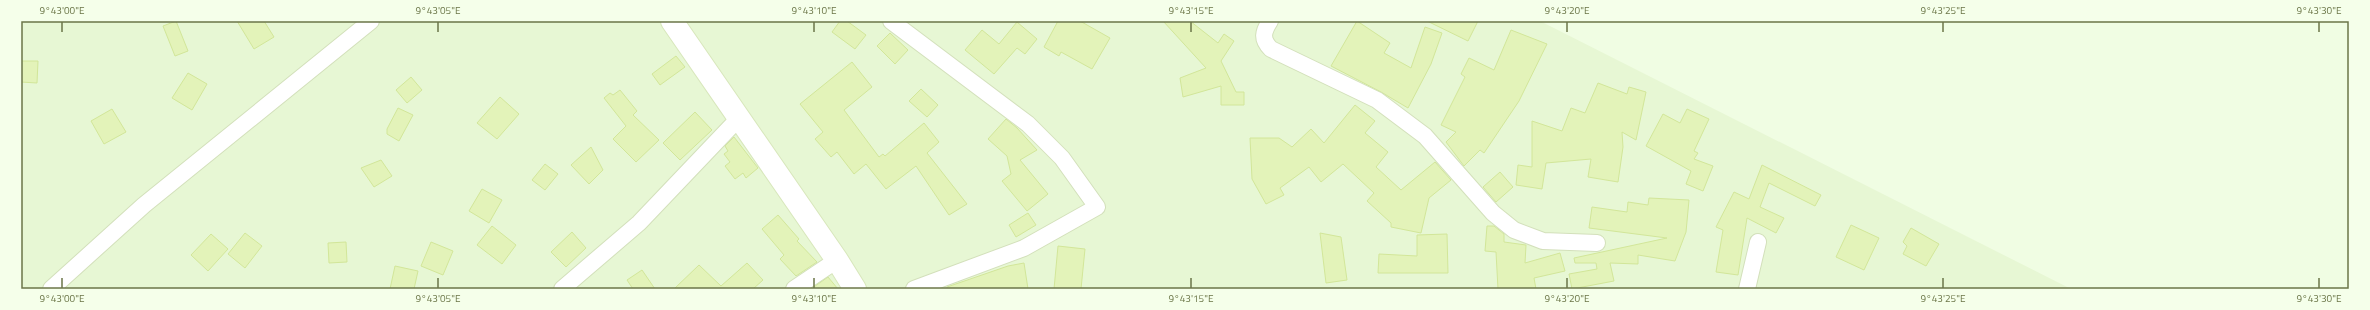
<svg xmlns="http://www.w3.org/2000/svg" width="2370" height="310" viewBox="0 0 2370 310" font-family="'Titillium Web',sans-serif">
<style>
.residential{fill:#e7f7d4}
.building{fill:#e3f3b9;stroke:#d2e699}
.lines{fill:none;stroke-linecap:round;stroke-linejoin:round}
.street-casing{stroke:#d3e0bb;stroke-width:18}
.secondary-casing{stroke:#d8e7bc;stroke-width:24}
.street{stroke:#fff;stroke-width:16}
.secondary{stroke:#fff;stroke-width:22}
.ticks{fill:none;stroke:#6b7648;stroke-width:1.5}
.neatline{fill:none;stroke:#6b7648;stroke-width:1.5}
.ticks-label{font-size:10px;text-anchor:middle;fill:#6b7648}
</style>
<rect width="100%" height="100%" fill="#f0fde3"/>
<path class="residential" d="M21,21H1540L2071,289H21Z"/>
<path class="building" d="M176,21L188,51L175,56L163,26Z
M237,21H264L274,37L254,49Z
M840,21H847L866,35L855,49L832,32Z
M1058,21H1080L1110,38L1092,69L1061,52L1059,56L1044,47Z
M1163,21H1190L1218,43L1224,34L1234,41L1221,61L1236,92H1244V105H1221V86L1183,97L1180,78L1206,68Z
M1357,21L1390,43L1384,53L1411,68L1425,27L1442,33L1431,64L1408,108L1381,92L1331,66Z
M1427,21H1478L1468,41Z
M1017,22L1037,39L1025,54L1017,48L994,74L965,50L982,30L999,44Z
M1511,30L1547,44L1519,101L1484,153L1480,150L1464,166L1446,142L1456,132L1441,125L1465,77L1461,74L1469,58L1494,70Z
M890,33L908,50L895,64L877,46Z
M676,56L685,67L660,85L652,74Z
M21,61H38L37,83L21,82Z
M852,62L872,87L844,110L879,157L883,154L885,156L924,123L939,142L927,153L967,204L949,215L916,166L886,189L866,164L854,174L837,152L831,157L815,139L823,132L800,104Z
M188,73L207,84L192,110L172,98Z
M411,77L422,90L407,103L396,90Z
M1598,83L1627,94L1629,87L1646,92L1636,140L1622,132L1623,147L1618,182L1588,177L1591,159L1546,163L1542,189L1516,185L1518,165L1532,167V121L1562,131L1571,108L1585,113Z
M921,89L938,105L927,117L909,101Z
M620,90L637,111L633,115L659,140L636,162L613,139L626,126L604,98L610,93L613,95Z
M500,97L519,114L497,139L477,123Z
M1355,105L1375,121L1365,133L1388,152L1376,167L1401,190L1435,162L1451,180L1429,198L1421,233L1391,227V223L1367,201L1374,193L1343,164L1321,182L1309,167L1280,188L1284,195L1266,204L1252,179L1250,138H1279L1292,147L1311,129L1324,143Z
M398,108L413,115L399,141L387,134V129Z
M112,109L126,132L104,144L91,121Z
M1687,109L1709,119L1694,151L1698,153L1694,159L1713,166L1703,191L1686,184L1691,171L1646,146L1663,114L1680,123Z
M695,112L712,130L680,160L663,143Z
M1006,119L1017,128L1037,150L1020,160L1048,194L1027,211L1002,181L1011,174L1007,156L988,139Z
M734,137L758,168L746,178L743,173L735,179L725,166L730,162L724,154L728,151L725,146Z
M591,147L603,170L589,184L571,165Z
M381,160L392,176L374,187L361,168Z
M545,164L558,174L545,190L532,180Z
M1762,165L1821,195L1815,206L1769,183L1760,207L1784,218L1776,233L1747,218L1738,275L1716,272L1723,230L1716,227L1734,192L1749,199Z
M1500,172L1513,187L1496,202L1483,187Z
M482,189L502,200L489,223L469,211Z
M1649,198L1689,200L1686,232L1675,261L1638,255V264L1610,263L1614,281L1572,289L1569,274L1597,269L1596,263H1575L1574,258L1667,238L1589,228L1592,207L1627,212L1628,202L1648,205Z
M1028,213L1036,225L1016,237L1009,225Z
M778,215L799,239L797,241L817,262L796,276L780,259L784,255L762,229Z
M1851,225L1879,238L1864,270L1836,257Z
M492,226L516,245L502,264L477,245Z
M1487,226H1494L1504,234V242L1526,245L1525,263L1560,253L1565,271L1534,278L1536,289H1498L1496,252L1485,251Z
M1911,228L1939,244L1926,266L1903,254L1907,246L1903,242Z
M572,232L586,248L566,267L551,252Z
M245,233L262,246L245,268L228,254Z
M1320,233L1341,237L1347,280L1326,283Z
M211,234L228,249L208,271L191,255Z
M1447,234L1448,273H1378L1379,254L1417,256V235Z
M346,242L347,262L329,263L328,243Z
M431,242L453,251L443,275L421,266Z
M1058,246L1085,249L1081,289H1054Z
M747,263L763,280L753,289H674L699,265L721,286Z
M1024,263L1028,289H947V287L1008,266Z
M395,266L418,271L414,289H390Z
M642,270L655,289H633L627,280Z
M828,277L838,289H811Z"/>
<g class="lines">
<g class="street-casing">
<path id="street" d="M891,21L1028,124L1062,158L1097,207L1024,248L914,289
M1270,21C1263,32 1261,39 1271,49L1377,100L1425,136L1493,213L1514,230L1543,241L1597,243
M51,289L144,205L371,21
M562,289L639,223L739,118
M794,289L837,260
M1747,289L1758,242"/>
</g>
<g class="secondary-casing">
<path id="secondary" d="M672,21L837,260L855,289"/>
</g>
<use href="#street" class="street"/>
<use href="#secondary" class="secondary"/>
</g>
<path class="ticks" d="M62,22V32M438,22V32M814,22V32M1191,22V32M1567,22V32M1943,22V32M2319,22V32M62,278V288M438,278V288M814,278V288M1191,278V288M1567,278V288M1943,278V288M2319,278V288"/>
<rect width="2370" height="310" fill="none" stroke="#f5ffea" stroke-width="44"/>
<rect x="22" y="22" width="2326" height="266" class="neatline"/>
<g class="ticks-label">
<text x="62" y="14">9°43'00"E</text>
<text x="438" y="14">9°43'05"E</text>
<text x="814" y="14">9°43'10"E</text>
<text x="1191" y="14">9°43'15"E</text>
<text x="1567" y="14">9°43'20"E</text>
<text x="1943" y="14">9°43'25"E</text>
<text x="2319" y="14">9°43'30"E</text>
<text x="62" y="302">9°43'00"E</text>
<text x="438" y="302">9°43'05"E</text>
<text x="814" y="302">9°43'10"E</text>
<text x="1191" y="302">9°43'15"E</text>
<text x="1567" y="302">9°43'20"E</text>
<text x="1943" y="302">9°43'25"E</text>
<text x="2319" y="302">9°43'30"E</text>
</g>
</svg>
